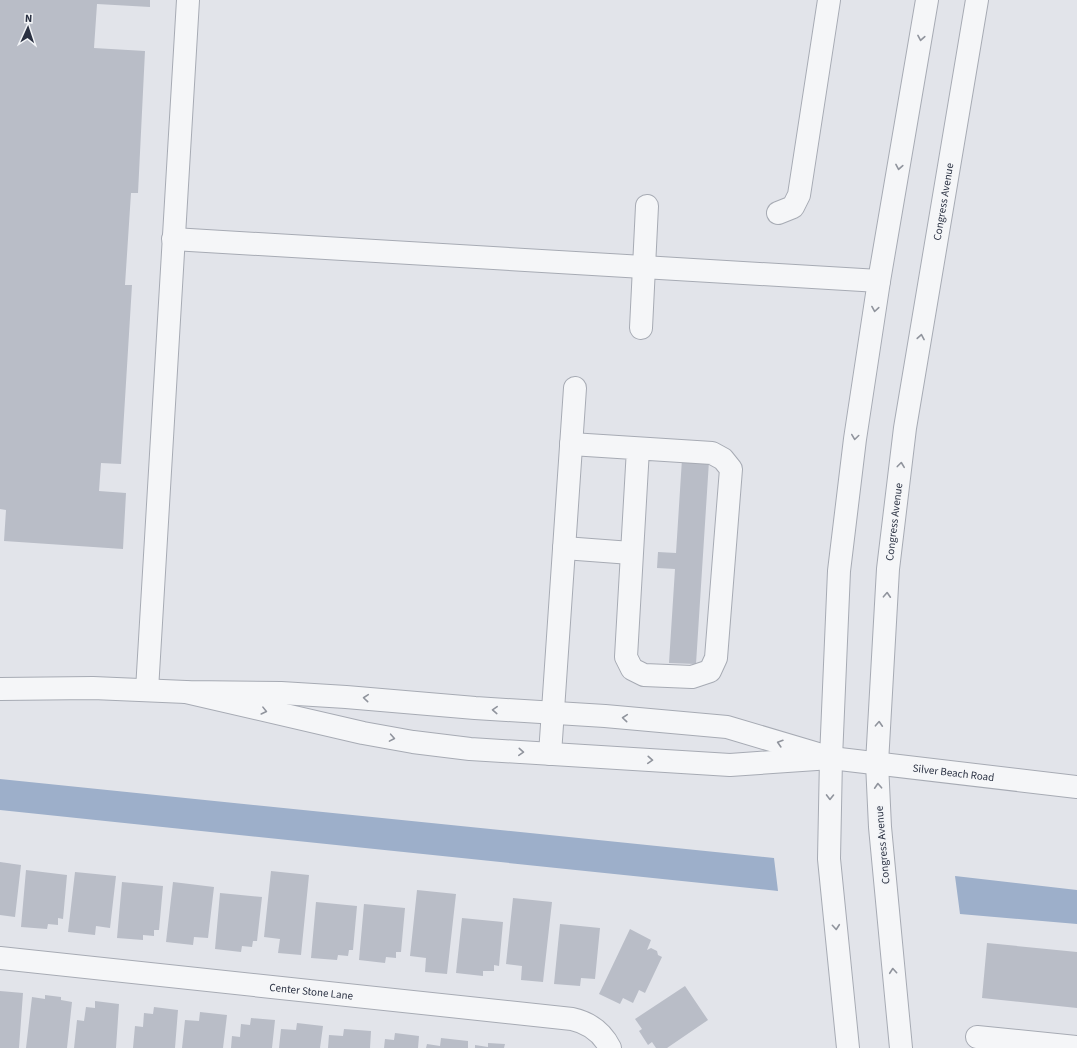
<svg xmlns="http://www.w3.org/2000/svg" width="1077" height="1048" viewBox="0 0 1077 1048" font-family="'Source Sans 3',sans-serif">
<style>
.water{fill:#9dafca}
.building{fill:#b9bdc7}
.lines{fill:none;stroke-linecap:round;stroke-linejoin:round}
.minor-casing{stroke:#a7abb4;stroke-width:24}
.minor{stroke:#f5f6f8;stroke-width:22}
.oneway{stroke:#90949d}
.labels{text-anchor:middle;stroke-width:3.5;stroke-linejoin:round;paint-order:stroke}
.street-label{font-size:11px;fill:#2a3142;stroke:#f2f4f7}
</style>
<rect width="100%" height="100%" fill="#e2e4ea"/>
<path class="water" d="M0,779L774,858L778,891L0,810Z
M955,876L1077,890V924L960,914Z"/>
<path class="building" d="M0,0H150V7L97,4L94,48L145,51L138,193H131L125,285H132L121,464L101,463L99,491L126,493L123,549L4,541L6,510L0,509Z
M682,459L709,461L696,664L669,663L675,569L657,568L658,552L676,553Z
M0,862L21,865L15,917L0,915Z
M26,870L67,875L63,919L58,918V925L48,924L47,929L21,927Z
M271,871L309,875L301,955L278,953L280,939L264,937Z
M75,872L116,876L110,928L96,926L95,935L68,932Z
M122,882L163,886L159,930H154V936L143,935V940L117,938Z
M173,882L214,887L208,938L194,937L193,945L166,942Z
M417,890L456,894L447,974L425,972L426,958L410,956Z
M220,893L262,897L257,941H253L252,947L242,946L241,952L215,949Z
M513,898L552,902L543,982L521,980L522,966L506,964Z
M316,902L357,906L353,950H349L348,956L338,955L337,960L311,958Z
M364,904L405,908L401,952H396V958L386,957L385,963L359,960Z
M462,918L503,922L499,966L494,965V971H483V976L456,973Z
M560,924L600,928L595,979L581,978L580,986L554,984Z
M630,929L651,940L647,950L651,948L657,951L658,955L662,957L645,993L639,990L633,1003L623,998L620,1004L599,994Z
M987,943L1077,952V1008L982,998Z
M685,986L708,1020L667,1048H656L652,1042L648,1045L639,1031L642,1029L635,1019Z
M0,991L23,993L19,1048H0Z
M45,995L61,997V1000L72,1002L67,1048H26L32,997L45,999Z
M95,1001L119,1004L116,1048H74L77,1020L84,1021L86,1007L95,1008Z
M154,1007L178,1010L175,1048H133L135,1026L143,1027L144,1013L153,1014Z
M200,1012L227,1015L223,1048H182L185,1020L199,1021Z
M251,1018L275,1020L272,1048H231L232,1036L240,1037L241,1024L250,1025Z
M297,1023L323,1026L320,1048H279L281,1029L296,1030Z
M344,1029L371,1031L370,1048H328L329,1035L343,1036Z
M395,1033L419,1036L418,1048H384L385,1039L394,1040Z
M441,1038L468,1041V1048H426L427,1044L440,1046Z
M488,1043L505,1044L504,1048H475V1045L488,1047Z"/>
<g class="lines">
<g class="minor-casing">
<g id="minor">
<path d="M778,213L793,207L799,195L829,0"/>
<path d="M173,239L879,281"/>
<path d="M641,328L647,206"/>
<path d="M571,444L712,453L723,459L731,469L716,658L710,671L692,677L644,675L632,669L626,657L638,449"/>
<path d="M564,548L631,553"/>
<path d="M0,689L93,688L186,692L281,693L346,697L475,708L605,716L727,727L818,754"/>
<path d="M147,690L188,0"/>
<path id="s1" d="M186,692L363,733L413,742L470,749L730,765L831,758L1077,787"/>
<path d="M550,754L575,388"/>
<path id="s2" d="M0,958L572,1019C590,1023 602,1032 610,1048"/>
<path d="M977,1037L1077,1047"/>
<path d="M848,1048L829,859L831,758L839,571L855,439L879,281L927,0"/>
<path id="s3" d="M901,1048L880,827L877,763L888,569L905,428L977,0"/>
</g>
</g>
<use href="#minor" class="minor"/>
</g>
<defs><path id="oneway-chevron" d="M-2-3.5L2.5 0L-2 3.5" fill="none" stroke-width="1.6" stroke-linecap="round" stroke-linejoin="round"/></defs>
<g class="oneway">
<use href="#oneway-chevron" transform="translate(921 38) rotate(100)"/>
<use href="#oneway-chevron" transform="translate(899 167) rotate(100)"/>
<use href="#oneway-chevron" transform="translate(875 309) rotate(99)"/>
<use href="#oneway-chevron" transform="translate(921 337) rotate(-80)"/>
<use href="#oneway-chevron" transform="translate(855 437) rotate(98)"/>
<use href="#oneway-chevron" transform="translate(901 465) rotate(-83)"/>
<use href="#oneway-chevron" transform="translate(887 595) rotate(-87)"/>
<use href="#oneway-chevron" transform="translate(366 698) rotate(-175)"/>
<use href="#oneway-chevron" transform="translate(495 710) rotate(-177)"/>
<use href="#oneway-chevron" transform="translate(264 711) rotate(14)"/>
<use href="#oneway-chevron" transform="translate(625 718) rotate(-175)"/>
<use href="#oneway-chevron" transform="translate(879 724) rotate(-87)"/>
<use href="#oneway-chevron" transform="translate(392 738) rotate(10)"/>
<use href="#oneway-chevron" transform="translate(780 743) rotate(-163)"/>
<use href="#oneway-chevron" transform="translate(521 752) rotate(4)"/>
<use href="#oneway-chevron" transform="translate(650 760) rotate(4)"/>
<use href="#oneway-chevron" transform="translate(878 786) rotate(-93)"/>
<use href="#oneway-chevron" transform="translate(830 797) rotate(91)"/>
<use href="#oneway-chevron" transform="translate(836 927) rotate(85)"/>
<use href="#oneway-chevron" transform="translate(893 971) rotate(-95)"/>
</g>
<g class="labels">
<g class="street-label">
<text dy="4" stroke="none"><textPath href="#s3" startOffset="852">Congress Avenue</textPath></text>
<text dy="4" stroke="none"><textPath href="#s3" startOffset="528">Congress Avenue</textPath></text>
<text dy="4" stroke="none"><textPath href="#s1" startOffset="775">Silver Beach Road</textPath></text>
<text transform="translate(882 845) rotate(-95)" y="4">Congress Avenue</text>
<text dy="4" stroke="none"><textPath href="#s2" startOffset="313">Center Stone Lane</textPath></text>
</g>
</g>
<g transform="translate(28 28) rotate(3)" stroke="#f2f4f7" stroke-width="3" paint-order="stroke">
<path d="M0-3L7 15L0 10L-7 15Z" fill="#2a3142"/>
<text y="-6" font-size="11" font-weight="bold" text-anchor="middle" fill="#2a3142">N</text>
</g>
</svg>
